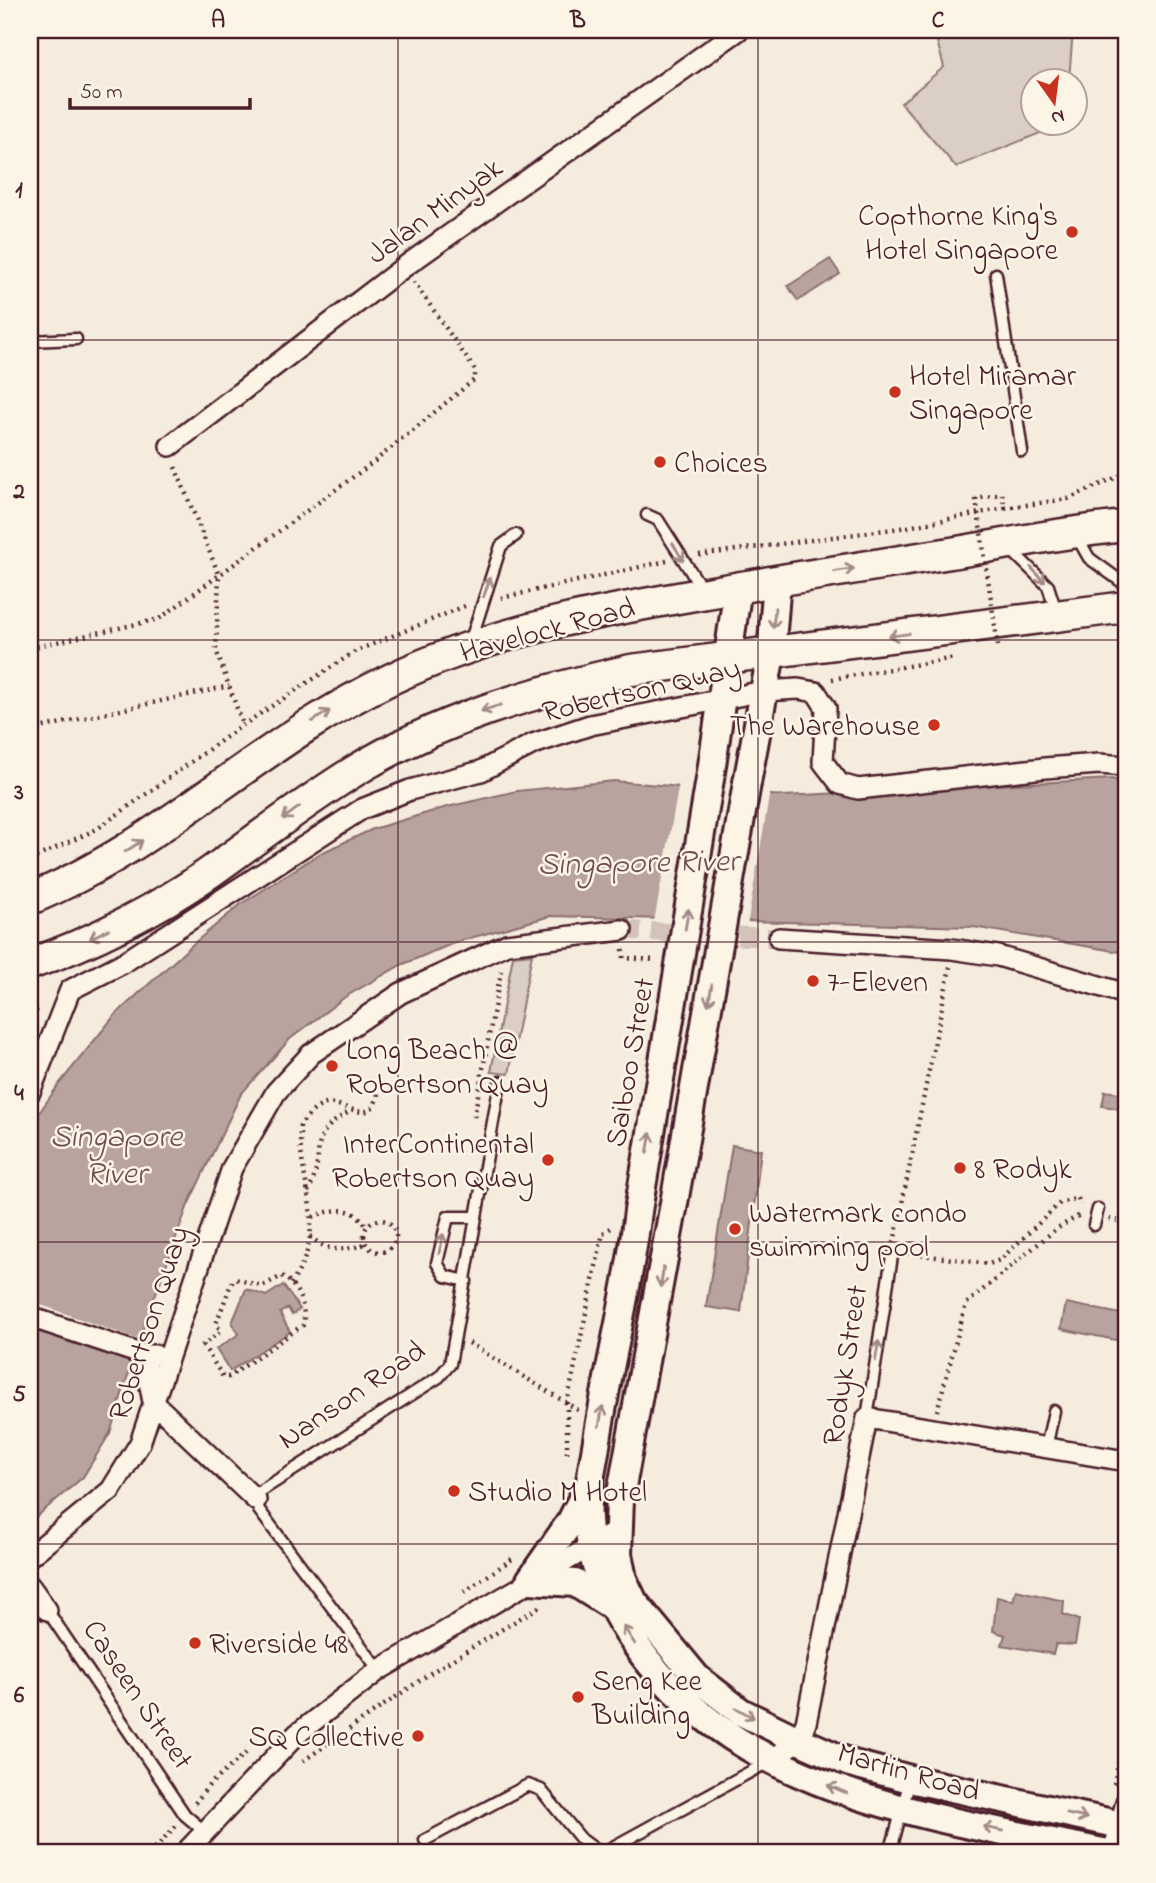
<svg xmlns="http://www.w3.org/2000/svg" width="1156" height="1883" viewBox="0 0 1156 1883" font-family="'Indie Flower',sans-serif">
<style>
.green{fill:#dbcec4;stroke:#927678;stroke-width:2}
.water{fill:#b8a39e;stroke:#8c6e70;stroke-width:2}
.pier{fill:#f5ecde}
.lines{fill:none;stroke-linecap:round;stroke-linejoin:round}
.street-tunnel{stroke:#d3c3ba;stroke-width:19;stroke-dasharray:19 10;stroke-linecap:butt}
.lane-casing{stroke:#4a1f2b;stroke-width:15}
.street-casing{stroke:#4a1f2b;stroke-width:24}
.secondary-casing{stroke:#4a1f2b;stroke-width:32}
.primary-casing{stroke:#4a1f2b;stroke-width:35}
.path{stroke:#4a1f2b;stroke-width:4.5;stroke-dasharray:2 5;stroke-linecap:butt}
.lane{stroke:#fcf5e5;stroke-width:10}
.street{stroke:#fcf5e5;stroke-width:19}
.secondary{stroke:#fcf5e5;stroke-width:26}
.primary{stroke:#fcf5e5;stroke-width:30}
.secondary-bridge-casing{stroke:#4a1f2b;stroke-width:32;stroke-linecap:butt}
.path-bridge{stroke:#4a1f2b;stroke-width:4.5;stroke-dasharray:2 5;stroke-linecap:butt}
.secondary-bridge{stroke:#fcf5e5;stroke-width:26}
.oneway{stroke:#a38a88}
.grid{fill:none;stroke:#4a1f2b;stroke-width:2;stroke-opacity:0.55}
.poi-dot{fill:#c8321e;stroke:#fcf5e5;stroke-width:2.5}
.labels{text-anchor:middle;stroke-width:5;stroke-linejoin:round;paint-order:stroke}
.street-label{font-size:30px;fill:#4a1f2b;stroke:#fcf5e5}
.poi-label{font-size:30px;fill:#4a1f2b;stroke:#fcf5e5;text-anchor:start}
.water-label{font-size:32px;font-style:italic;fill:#704d53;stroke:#fcf5e5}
.neatline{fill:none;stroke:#4a1f2b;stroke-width:2.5}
.grid-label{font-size:23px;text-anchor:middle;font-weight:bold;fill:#4a1f2b}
</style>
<rect width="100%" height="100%" fill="#f5ecde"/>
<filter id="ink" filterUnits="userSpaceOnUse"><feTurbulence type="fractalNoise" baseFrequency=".0143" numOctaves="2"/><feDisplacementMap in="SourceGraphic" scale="14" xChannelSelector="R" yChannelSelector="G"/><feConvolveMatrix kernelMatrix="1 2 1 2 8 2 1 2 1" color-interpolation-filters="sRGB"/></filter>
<g filter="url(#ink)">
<path class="green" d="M934,30H1073L1069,80H1034V122L1065,123L956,167L901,103L944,67Z
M532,954L509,1074L491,1072L513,956Z"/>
<path class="water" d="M830,259L840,274L798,301L788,286Z
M1112,779L1126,784V953L973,927L551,916L459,941L401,965L345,997L290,1039L241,1094L188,1205L138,1343L110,1433L83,1477L30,1522V1126L59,1084L115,1015L193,944L241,904L321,853L373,829L447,807L517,791L614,781L783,796Z
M1105,1091L1126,1094V1110L1102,1106Z
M732,1145L761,1150L741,1312L706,1307Z
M283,1285L300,1309L292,1315L288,1308L280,1313L290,1332L230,1371L216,1349L239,1334L232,1323L246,1289L266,1296Z
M1066,1303L1126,1315V1342L1061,1329Z
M1016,1590L1064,1601L1063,1614L1079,1620L1075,1645L1056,1644L1053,1654L1002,1645L1005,1635L993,1631L997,1597L1013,1601Z"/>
<path class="pier" d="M679,783L770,791L747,926L654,922Z
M30,1301L142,1341L136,1362L30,1320Z"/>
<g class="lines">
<path class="street-tunnel" d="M622,930L779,938"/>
<g class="lane-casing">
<path id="lane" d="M996,274L1022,451
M30,341L76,339
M647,515L658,520L702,589
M1076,535L1089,558L1126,585
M1010,549L1048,586L1057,614
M471,640L501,546L516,535
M1094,1225L1098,1209
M466,1281L445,1276L437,1263L448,1217H476
M867,1418L892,1256
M1046,1448L1054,1411
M47,1610L185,1815L204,1831
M379,1670L259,1510L256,1500L259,1492L439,1377L450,1364L500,1082
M425,1840L528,1785L541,1790L581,1839L600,1853
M602,1853L770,1761
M890,1853L910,1780"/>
</g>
<g class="street-casing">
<path id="street" d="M170,446L404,267L739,30
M779,938L952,949L998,956L1126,994
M30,1092L70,990L123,963L362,809L410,790L481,771L533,744L590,725L764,691L798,689L816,692L826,708L823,762L840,784L858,789L1045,768L1099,764L1126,766
M30,1317L144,1355H155
M144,1355L153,1402L256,1500
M30,1556L111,1490L140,1443L232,1168L276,1092L311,1054L401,993L507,944L622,930
M30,1586L47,1610
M771,1760L798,1740L806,1723L867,1418L1126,1461
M185,1853L297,1734L379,1670L617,1531
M1113,1853L1126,1802"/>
</g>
<g class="secondary-casing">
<path id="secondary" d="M710,779L738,587
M747,783L771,654L777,581
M673,1209L620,1498L618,1554L623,1579L634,1602L697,1678L741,1712L798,1740L850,1763L910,1779L1126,1826
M638,1211C629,1288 609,1363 597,1440C593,1466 586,1493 588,1519C590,1564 606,1599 630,1636C733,1795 939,1818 1108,1853
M530,1580L571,1521L586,1491
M530,1580L575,1583L610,1605"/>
</g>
<g class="primary-casing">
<path id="primary" d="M30,899C163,845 263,739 393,678C513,621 646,604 776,581C836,571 896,562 957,552C1013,543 1069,531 1126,526
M30,964C91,943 156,910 209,873C257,839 303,803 353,772C439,719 533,692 631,670L1126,607"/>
</g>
<path class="path" d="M175,467L219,575L216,650L243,725
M1005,508L1068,499L1126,473
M699,555L908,527L1005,508L1002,494L976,499
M501,598L667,561
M30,648L159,619L375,461L475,379V370L414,282
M832,679L955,658
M30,730L229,686
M30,860L97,829L243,725L356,651L465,606
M623,949L624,958L655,960
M30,1014L39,1009
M474,1117L501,971
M308,1192C329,1151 302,1137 351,1111
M313,1217C334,1208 353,1205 366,1226
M1109,1219L1126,1222
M364 1236a16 16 0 1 1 32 0a16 16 0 1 1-32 0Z
M310,1236C327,1252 342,1252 365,1244
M894,1243L950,967
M907,1253L989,1264L1000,1260L1060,1203L1078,1198L1080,1205
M282,1276C298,1285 307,1308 303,1325L229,1377H223L203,1345L221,1331L216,1324L231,1284L235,1279L262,1286Z
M291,1284C331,1225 298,1187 300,1126C306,1117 315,1107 326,1104C341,1100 367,1125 376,1101C380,1093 376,1086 372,1080
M469,1343L578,1410
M937,1411L966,1304L1056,1229L1080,1215
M567,1453V1403L603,1233L611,1228
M464,1592L512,1559
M303,1761L432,1672L542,1605
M1114,1784L1126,1726
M195,1803L210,1784L246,1753
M150,1853L176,1826"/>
<use href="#lane" class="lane"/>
<use href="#street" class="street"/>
<use href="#secondary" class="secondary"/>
<use href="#primary" class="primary"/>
<g class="secondary-bridge-casing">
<path id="secondary-bridge" d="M673,1209L747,783
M638,1211L710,779"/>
</g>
<path class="path-bridge" d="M976,499L998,646"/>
<use href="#secondary-bridge" class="secondary-bridge"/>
</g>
<defs><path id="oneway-shaft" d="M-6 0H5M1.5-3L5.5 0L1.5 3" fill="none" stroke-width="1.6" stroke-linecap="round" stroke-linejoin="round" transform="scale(1.75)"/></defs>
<g class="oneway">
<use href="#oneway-shaft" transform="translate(678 552) rotate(58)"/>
<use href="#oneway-shaft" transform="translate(844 570) rotate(-9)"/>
<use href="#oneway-shaft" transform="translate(1038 575) rotate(47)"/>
<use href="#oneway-shaft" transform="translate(487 587) rotate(-71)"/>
<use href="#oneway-shaft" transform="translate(774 618) rotate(95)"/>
<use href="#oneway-shaft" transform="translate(899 635) rotate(172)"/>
<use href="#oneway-shaft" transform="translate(491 708) rotate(162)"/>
<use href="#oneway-shaft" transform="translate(321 716) rotate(-32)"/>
<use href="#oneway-shaft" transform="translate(291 813) rotate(144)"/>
<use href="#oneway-shaft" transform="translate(134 846) rotate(-33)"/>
<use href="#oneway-shaft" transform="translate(687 919) rotate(-80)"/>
<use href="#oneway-shaft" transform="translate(99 934) rotate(153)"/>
<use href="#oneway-shaft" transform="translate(710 995) rotate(100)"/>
<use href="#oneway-shaft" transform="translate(649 1143) rotate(-80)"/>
<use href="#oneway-shaft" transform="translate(441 1244) rotate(-78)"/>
<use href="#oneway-shaft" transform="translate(662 1277) rotate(100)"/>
<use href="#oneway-shaft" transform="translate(877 1351) rotate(-81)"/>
<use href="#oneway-shaft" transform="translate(601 1416) rotate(-80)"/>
<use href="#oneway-shaft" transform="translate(629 1635) rotate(-123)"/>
<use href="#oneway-shaft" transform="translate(745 1713) rotate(30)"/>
<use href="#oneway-shaft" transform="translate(837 1789) rotate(-157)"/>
<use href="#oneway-shaft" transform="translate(1077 1816) rotate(12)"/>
<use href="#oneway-shaft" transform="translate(993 1829) rotate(-168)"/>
</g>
</g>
<path class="grid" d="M398,30V1853M758,30V1853M30,340H1126M30,640H1126M30,942H1126M30,1242H1126M30,1544H1126"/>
<g class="poi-dot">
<circle cx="1072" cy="232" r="7"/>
<circle cx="895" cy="392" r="7"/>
<circle cx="660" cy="462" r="7"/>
<circle cx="934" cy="725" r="7"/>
<circle cx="813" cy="981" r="7"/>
<circle cx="332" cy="1066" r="7"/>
<circle cx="548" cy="1160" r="7"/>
<circle cx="960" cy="1168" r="7"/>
<circle cx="735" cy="1229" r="7"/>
<circle cx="454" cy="1491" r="7"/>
<circle cx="195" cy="1643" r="7"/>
<circle cx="578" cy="1697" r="7"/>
<circle cx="418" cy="1736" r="7"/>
</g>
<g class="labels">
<g class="street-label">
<text transform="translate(434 210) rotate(-36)" y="10">Jalan Minyak</text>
<text transform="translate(547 629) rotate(-15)" y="10">Havelock Road</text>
<text transform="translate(641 689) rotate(-13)" y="10">Robertson Quay</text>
<text transform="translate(629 1062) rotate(-80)" y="10">Saiboo Street</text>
<text transform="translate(148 1323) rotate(-72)" y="10">Robertson Quay</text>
<text transform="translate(844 1365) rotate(-81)" y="10">Rodyk Street</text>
<text transform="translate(351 1394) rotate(-34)" y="10">Nanson Road</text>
<text transform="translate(139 1694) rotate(56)" y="10">Caseen Street</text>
<text transform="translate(909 1771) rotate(16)" y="10">Martin Road</text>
</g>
<g class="poi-label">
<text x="1058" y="225" text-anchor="end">Copthorne King's<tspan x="1058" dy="34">Hotel Singapore</tspan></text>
<text x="909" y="385">Hotel Miramar<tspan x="909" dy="34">Singapore</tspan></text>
<text x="674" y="472">Choices</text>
<text x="920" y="735" text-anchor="end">The Warehouse</text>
<text x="827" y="991">7-Eleven</text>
<text x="346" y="1059">Long Beach @<tspan x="346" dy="34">Robertson Quay</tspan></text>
<text x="534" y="1153" text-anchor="end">InterContinental<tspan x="534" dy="34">Robertson Quay</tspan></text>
<text x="974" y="1178">8 Rodyk</text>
<text x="749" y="1222">Watermark condo<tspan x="749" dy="34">swimming pool</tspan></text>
<text x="468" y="1501">Studio M Hotel</text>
<text x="209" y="1653">Riverside 48</text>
<text x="592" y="1690">Seng Kee<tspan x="592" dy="34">Building</tspan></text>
<text x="404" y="1746" text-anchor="end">SQ Collective</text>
</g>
<g class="water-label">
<text transform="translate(638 861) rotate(-1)" y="11">Singapore River</text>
<text x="116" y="1146">Singapore<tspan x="116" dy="37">River</tspan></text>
</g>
</g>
<rect width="1156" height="1883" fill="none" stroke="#fcf5e5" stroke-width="77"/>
<g transform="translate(1054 102) rotate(166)"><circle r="33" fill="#fcf5e5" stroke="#b59f9b" stroke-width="2"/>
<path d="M0-5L12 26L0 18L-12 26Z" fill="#c8321e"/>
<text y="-10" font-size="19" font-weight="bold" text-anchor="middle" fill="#4a1f2b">N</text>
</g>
<path d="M70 98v10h180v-10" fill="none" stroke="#4a1f2b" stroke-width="3.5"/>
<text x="80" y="98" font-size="21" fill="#4a1f2b" stroke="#fcf5e5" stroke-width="5" paint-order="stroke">50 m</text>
<rect x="38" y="38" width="1080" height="1806" class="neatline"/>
<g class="grid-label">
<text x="218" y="27">A</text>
<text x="578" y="27">B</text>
<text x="938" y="27">C</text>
<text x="19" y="197">1</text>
<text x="19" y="498">2</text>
<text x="19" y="799">3</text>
<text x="19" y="1100">4</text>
<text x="19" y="1401">5</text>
<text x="19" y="1702">6</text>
</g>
</svg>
